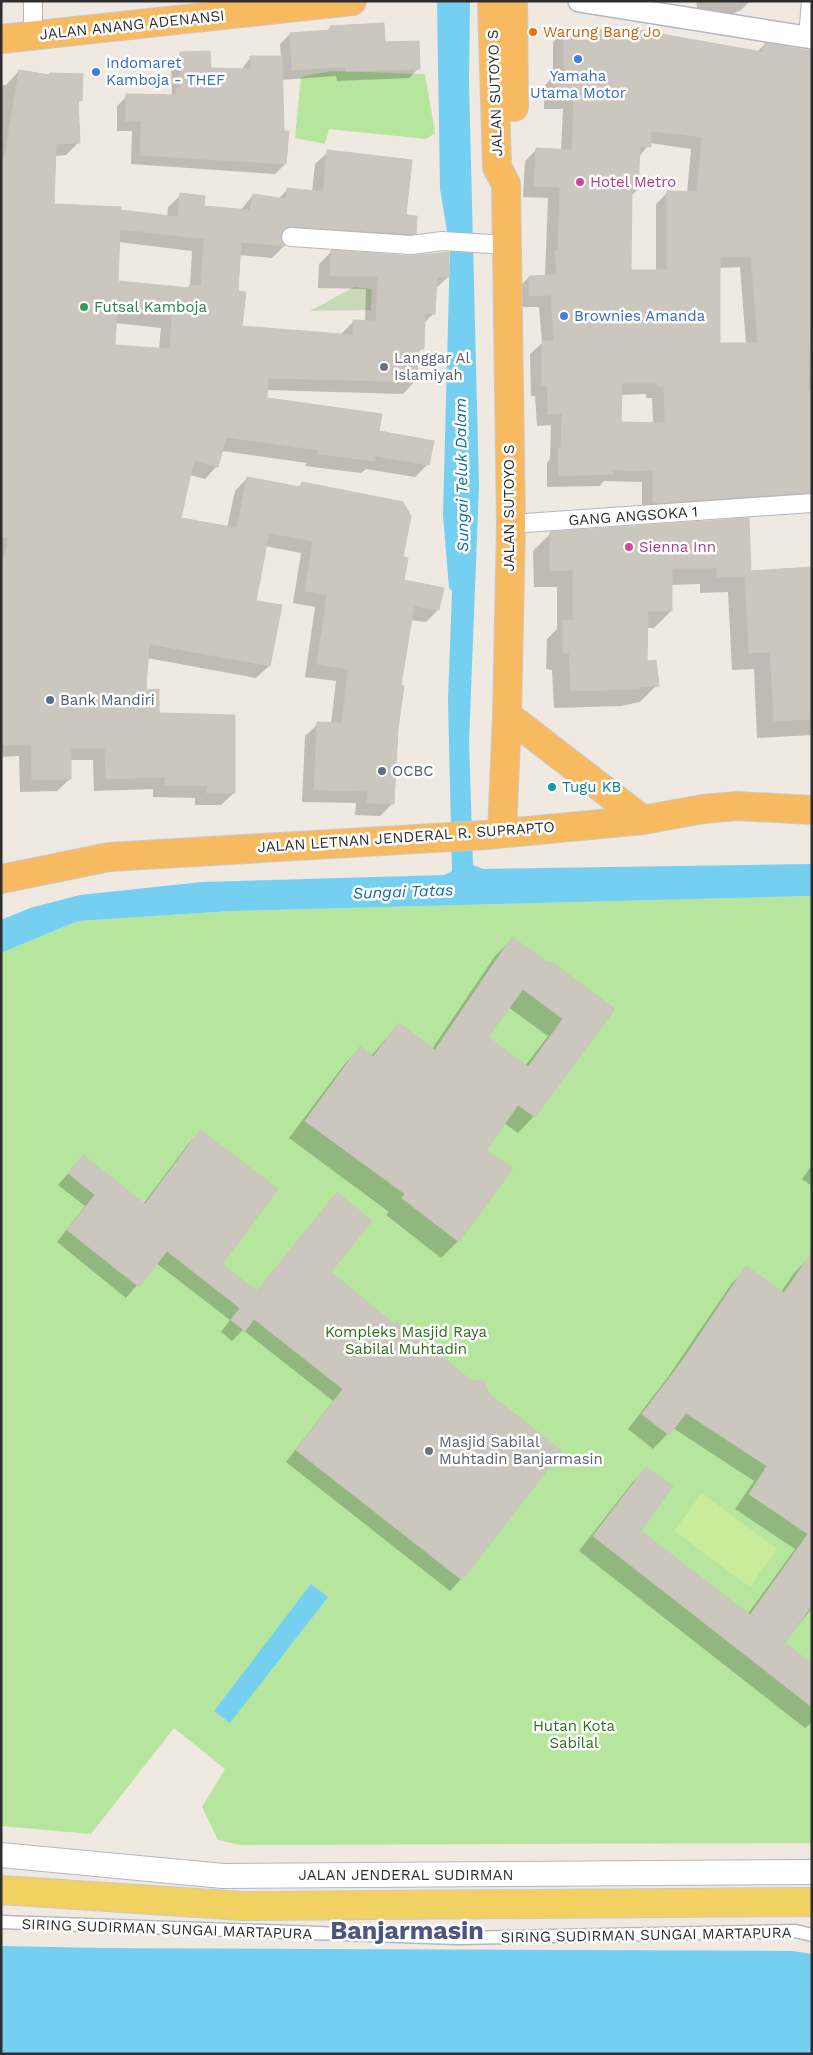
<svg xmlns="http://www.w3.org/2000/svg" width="813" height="2055" viewBox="0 0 813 2055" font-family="'Work Sans',sans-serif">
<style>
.green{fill:#b6e59e}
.cemetery{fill:#c8d9b8}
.pitch{fill:#c9ec9a}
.water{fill:#75cff0}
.shadow{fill:#0003;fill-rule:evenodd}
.building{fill:#cbc7bf;stroke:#cbc5ba;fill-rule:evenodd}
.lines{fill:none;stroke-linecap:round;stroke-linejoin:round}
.pedestrian-casing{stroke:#b4b7c1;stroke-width:15}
.minor-casing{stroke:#b4b7c1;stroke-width:20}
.tertiary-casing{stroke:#b4b7c1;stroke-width:24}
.secondary-casing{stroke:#b4b7c1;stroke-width:26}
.primary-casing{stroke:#c9c9c9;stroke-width:30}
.trunk-casing{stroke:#c9c9c9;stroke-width:30}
.pedestrian{stroke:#fff;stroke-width:12}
.minor{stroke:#fff;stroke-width:18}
.tertiary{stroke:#fff;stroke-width:21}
.secondary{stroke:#fff;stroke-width:24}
.primary{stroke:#f2d163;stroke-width:28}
.trunk{stroke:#f8ba60;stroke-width:28}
.food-dot{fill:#e8710a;stroke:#fff;stroke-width:2}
.shop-dot{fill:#3f7fe0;stroke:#fff;stroke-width:2}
.hotel-dot{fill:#d1479c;stroke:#fff;stroke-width:2}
.leisure-dot{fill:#2e9e5b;stroke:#fff;stroke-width:2}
.worship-dot{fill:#6b7280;stroke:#fff;stroke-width:2}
.service-dot{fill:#5c6f8a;stroke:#fff;stroke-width:2}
.culture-dot{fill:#0f9aa8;stroke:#fff;stroke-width:2}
.labels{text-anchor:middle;stroke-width:5;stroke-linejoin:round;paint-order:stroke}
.street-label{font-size:15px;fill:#2e2e2e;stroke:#fff}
.food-label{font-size:15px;fill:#c56008;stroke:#fff;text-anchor:start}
.shop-label{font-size:15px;fill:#366cbe;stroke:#fff;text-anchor:start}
.hotel-label{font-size:15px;fill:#b23c85;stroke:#fff;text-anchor:start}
.leisure-label{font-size:15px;fill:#27864d;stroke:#fff;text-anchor:start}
.worship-label{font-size:15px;fill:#5b616d;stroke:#fff;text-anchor:start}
.service-label{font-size:15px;fill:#4e5e75;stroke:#fff;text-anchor:start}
.culture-label{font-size:15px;fill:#0d838f;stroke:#fff;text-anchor:start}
.park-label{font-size:15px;fill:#2c6e1b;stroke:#fff}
.water-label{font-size:16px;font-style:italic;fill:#0d6fa3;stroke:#fff}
.town-label{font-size:25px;font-weight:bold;fill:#4d5680;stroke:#fff}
</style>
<rect width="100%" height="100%" fill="#efe9e1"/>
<path class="green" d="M331,71L425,74L435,133L426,139L329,129L325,144L295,138L301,77Z
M812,896V1843L240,1845L218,1840L202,1807L225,1769L174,1728L91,1834L1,1826V953L78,921L232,911Z"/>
<path class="cemetery" d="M354,287L372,289L371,310L310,311Z"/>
<path class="pitch" d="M702,1493L777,1549L750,1587L674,1531Z"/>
<path class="water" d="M437,1H470L469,82L479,486L469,742L473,865L483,869L812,864V896L232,911L78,921L1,953V920L30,908L80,895L202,882L444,875L452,871L448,700L452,591L449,588L443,515L450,249L440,189Z
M311,1584L328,1597L230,1723L214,1711Z
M1,1946L103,1948L793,1951L812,1954V2054H1Z"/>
<path class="shadow" d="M696,1H750L741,10L722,19L700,24Z
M331,27L384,43L419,68L409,78L337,81L336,76L281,80L285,164L275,174L131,164L132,131H117V106L127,96H170L172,94L171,63L181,53L209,69L241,70L251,57H281L280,44L290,34L326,32Z
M565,30L757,52L765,44L812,52V508L642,515V482L604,481L600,486L547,487V463L550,459L551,425L537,426L535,396H531L530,354L542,343L539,307H518L517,289L529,277L545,276L548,198L523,197L525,161L537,149L561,150L563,109H544V86L553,77V42ZM650,143L691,149L687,193L668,192L656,204V271H629L631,196L637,190L639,157ZM740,267L746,344L719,345V268ZM646,394V398H652L653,424H620L621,395Z
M19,71L48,76L50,74L81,100L77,104L79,142L66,155L54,156L52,205L167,217L168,207L181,195L203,207L240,211L253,195L278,199L287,190L312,192L315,164L328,152L404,216L415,233L402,246L281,240L284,246L272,258L239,255L237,292L240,327L341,334L354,321L365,322L366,289L318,288L319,264L331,252L448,277L435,289L434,313L423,324L422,348L416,355L415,381L403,394L266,390L265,399L378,432L428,464L415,477L366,469L361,473L305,466L307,463L222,451L217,466L205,479L190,475L179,519L227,528L235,491L247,478L298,488L303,483L402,558L403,581L438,610L426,622L410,620L399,686L393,803L380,816L355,815L356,803L302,802L305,736L318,724H331L336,681L305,677L315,607L293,603L301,553L265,546L255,602L269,666L256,678L147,658L145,691L158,714L234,793L221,805H195V798L153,797V789L94,791L93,760H69L70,779L57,791L20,792L19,756L1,757V85H6ZM118,242L192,251L190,286L186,289L117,282ZM115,323L161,328L159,349L114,346Z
M551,533L749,572L812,568V735L757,738L754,669L732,670L728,592L700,593V584L671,585V611L654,628H647L646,662L657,685L640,702L621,706L554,708L552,670L546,669L547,639L557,629V587H534L533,551Z
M512,939L614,1010L534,1116L518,1133L504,1123L484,1150L458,1241L441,1258L386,1215L389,1212L289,1138L344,1065L360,1048L371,1056L399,1024L432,1049L495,956ZM508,1007L548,1036L525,1066L486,1037Z
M200,1132L221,1264L256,1292L337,1194L329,1272L394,1325L560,1452L461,1579L450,1591L286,1462L333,1401L243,1330L232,1341L221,1332L230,1320L156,1263L126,1298L57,1242L85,1206L58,1185L83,1156L143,1204L189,1143Z
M812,1165V1186L802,1179Z
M808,1259L812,1261V1608L784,1643L812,1665V1722L805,1728L579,1551L632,1483L646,1469L639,1531L747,1615L795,1549L735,1509L754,1481L673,1428L653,1449L628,1429L668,1377L732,1283L747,1268L781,1292L794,1273Z"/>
<path class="building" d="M384,23L385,42L419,41L420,69L346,71V67L292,70L290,33L331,30L330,26Z
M564,29H633L762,52L765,43L812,51V324L810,323L808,390H811L812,492L653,503V471L613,470V474L559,476L558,449H561L562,414H548L547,385H542V341H554L551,295L529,296V276L557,275L555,251H558L560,187L534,186L536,148L572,150L574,98H555V73H564ZM651,131L702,137L697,192L667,191V270H631L632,190H638L640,146L651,147ZM751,256L758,343H720V257ZM622,383H657V386H664L665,423L621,422Z
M210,51L211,68L251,69L250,56H282L284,131H289L286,164L140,155L141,121H126V94L176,95V88H181L180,52Z
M19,70L50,75V73L83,74L82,101L78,100L80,143L56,144L54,204L121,207V210L178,217L180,193L205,196L204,206L250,210L253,194L286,199L287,188L323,192L327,150L412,160L406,215L417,216L416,234L287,227L280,237L285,246L241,242L238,291L246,292L242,326L353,335V320L376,321L378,276H330L331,250L410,256L449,252V277H437L435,314L425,313L424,349H418L417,382L268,378L267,398L382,414L379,431L434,441L429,465L375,456V461L317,454L318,450L226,437L218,467L194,460L181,518L237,528L247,477L300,487L302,482L403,502L411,516L403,557L408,558L404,580L444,588L439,610L414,606L401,685L404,686L398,728L394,804L367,803L368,791L314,790L317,722L342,723L348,669L317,664L327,595L305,591L313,541L269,533L256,601L282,605L270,666L149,644L146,690L159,689V713L235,715V793H207V786L165,785V777L106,779L105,748H71V779L32,780L31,744L1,745V574L8,538L1,537V187L2,158L4,159ZM120,229L204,239L201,286L189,285V288L118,281ZM117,310L172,316L170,349L115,345Z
M749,518L751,571L812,567V719L774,721L770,652L749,653L745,576L717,577V568H672V611H648L647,661L656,660L659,686L639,687V689L571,691L569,653H563V620H573V570L550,571V532Z
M512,937L549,963L550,961L615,1009L535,1117L518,1105L486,1150L513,1168L459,1242L402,1198L405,1194L305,1121L360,1046L373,1057L399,1023L435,1050ZM523,989L563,1019L528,1067L488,1037Z
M200,1130L278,1189L222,1264L257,1291L337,1192L372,1221L331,1272L394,1324L396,1321L472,1381L481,1380L485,1382L488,1393L562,1451L462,1580L296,1450L343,1389L254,1319L245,1331L231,1320L240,1308L167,1251L139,1287L67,1230L95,1195L68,1173L83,1155L145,1204Z
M812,1252V1605L785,1643L812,1664V1707L593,1536L646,1467L673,1486L641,1531L750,1615L808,1534L749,1494L767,1466L686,1413L669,1435L642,1414L683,1360L746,1266L784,1293Z"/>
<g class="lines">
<g class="pedestrian-casing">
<path id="pedestrian" d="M1,1922L457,1938L795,1931L812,1935"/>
</g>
<g class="minor-casing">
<path id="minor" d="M33,1V36
M808,37L811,1
M291,237L411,245L442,241L506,245
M511,524L812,503"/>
</g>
<g class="tertiary-casing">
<path id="tertiary" d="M579,1L812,38"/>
</g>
<g class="secondary-casing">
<path id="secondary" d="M1,1855L223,1876L812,1872"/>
</g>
<g class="primary-casing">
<path id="primary" d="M1,1890L243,1906L812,1902"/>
</g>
<g class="trunk-casing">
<path id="trunk" d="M492,1L497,167L506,184L511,524L507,715L502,833
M513,1L514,107
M1,39L352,1
M507,715L643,820
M1,879L109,857L485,835L643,820L703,809L737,806L812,810"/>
</g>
<use href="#pedestrian" class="pedestrian"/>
<use href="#minor" class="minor"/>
<use href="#tertiary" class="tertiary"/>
<use href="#secondary" class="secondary"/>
<use href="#primary" class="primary"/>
<use href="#trunk" class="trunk"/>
</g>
<circle class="food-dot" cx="533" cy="32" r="5"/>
<g class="shop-dot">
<circle cx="578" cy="59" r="5"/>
<circle cx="96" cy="72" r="5"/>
<circle cx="564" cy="316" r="5"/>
</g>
<g class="hotel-dot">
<circle cx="580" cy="182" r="5"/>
<circle cx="629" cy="547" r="5"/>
</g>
<circle class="leisure-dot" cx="84" cy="307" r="5"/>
<g class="worship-dot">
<circle cx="384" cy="367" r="5"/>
<circle cx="429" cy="1451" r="5"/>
</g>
<g class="service-dot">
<circle cx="50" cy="700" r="5"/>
<circle cx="382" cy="771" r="5"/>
</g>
<circle class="culture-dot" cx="552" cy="787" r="5"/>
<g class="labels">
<g class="street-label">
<text transform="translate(132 25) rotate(-6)" y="5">JALAN ANANG ADENANSI</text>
<text transform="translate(495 93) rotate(-92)" y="5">JALAN SUTOYO S</text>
<text transform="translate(509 508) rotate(-90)" y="5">JALAN SUTOYO S</text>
<text transform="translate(633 516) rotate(-4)" y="5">GANG ANGSOKA 1</text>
<text transform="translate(406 837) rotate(-4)" y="5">JALAN LETNAN JENDERAL R. SUPRAPTO</text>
<text x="406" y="1880">JALAN JENDERAL SUDIRMAN</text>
<text transform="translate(167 1929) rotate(2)" y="5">SIRING SUDIRMAN SUNGAI MARTAPURA</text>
<text transform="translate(646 1935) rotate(-1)" y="5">SIRING SUDIRMAN SUNGAI MARTAPURA</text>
</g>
<g class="food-label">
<text x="543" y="37">Warung Bang Jo</text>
</g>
<g class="shop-label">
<text x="106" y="68">Indomaret<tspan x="106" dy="17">Kamboja - THEF</tspan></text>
<text x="578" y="81" text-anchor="middle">Yamaha<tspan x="578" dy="17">Utama Motor</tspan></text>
<text x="574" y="321">Brownies Amanda</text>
</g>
<g class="hotel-label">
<text x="590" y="187">Hotel Metro</text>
<text x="639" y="552">Sienna Inn</text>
</g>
<g class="leisure-label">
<text x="94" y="312">Futsal Kamboja</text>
</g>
<g class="worship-label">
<text x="394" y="363">Langgar Al<tspan x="394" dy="17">Islamiyah</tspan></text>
<text x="439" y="1447">Masjid Sabilal<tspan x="439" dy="17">Muhtadin Banjarmasin</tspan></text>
</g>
<g class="service-label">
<text x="60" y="705">Bank Mandiri</text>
<text x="392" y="776">OCBC</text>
</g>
<g class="culture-label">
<text x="562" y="792">Tugu KB</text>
</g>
<g class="park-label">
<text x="406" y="1337">Kompleks Masjid Raya<tspan x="406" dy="17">Sabilal Muhtadin</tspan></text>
<text x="574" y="1731">Hutan Kota<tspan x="574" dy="17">Sabilal</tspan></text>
</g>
<g class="water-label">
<text transform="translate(461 475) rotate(-91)" y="6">Sungai Teluk Dalam</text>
<text transform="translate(403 891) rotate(-2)" y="6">Sungai Tatas</text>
</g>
<g class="town-label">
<text x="407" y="1939">Banjarmasin</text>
</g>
</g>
<rect width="813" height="2055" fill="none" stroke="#2e2e2e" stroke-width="5"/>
</svg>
